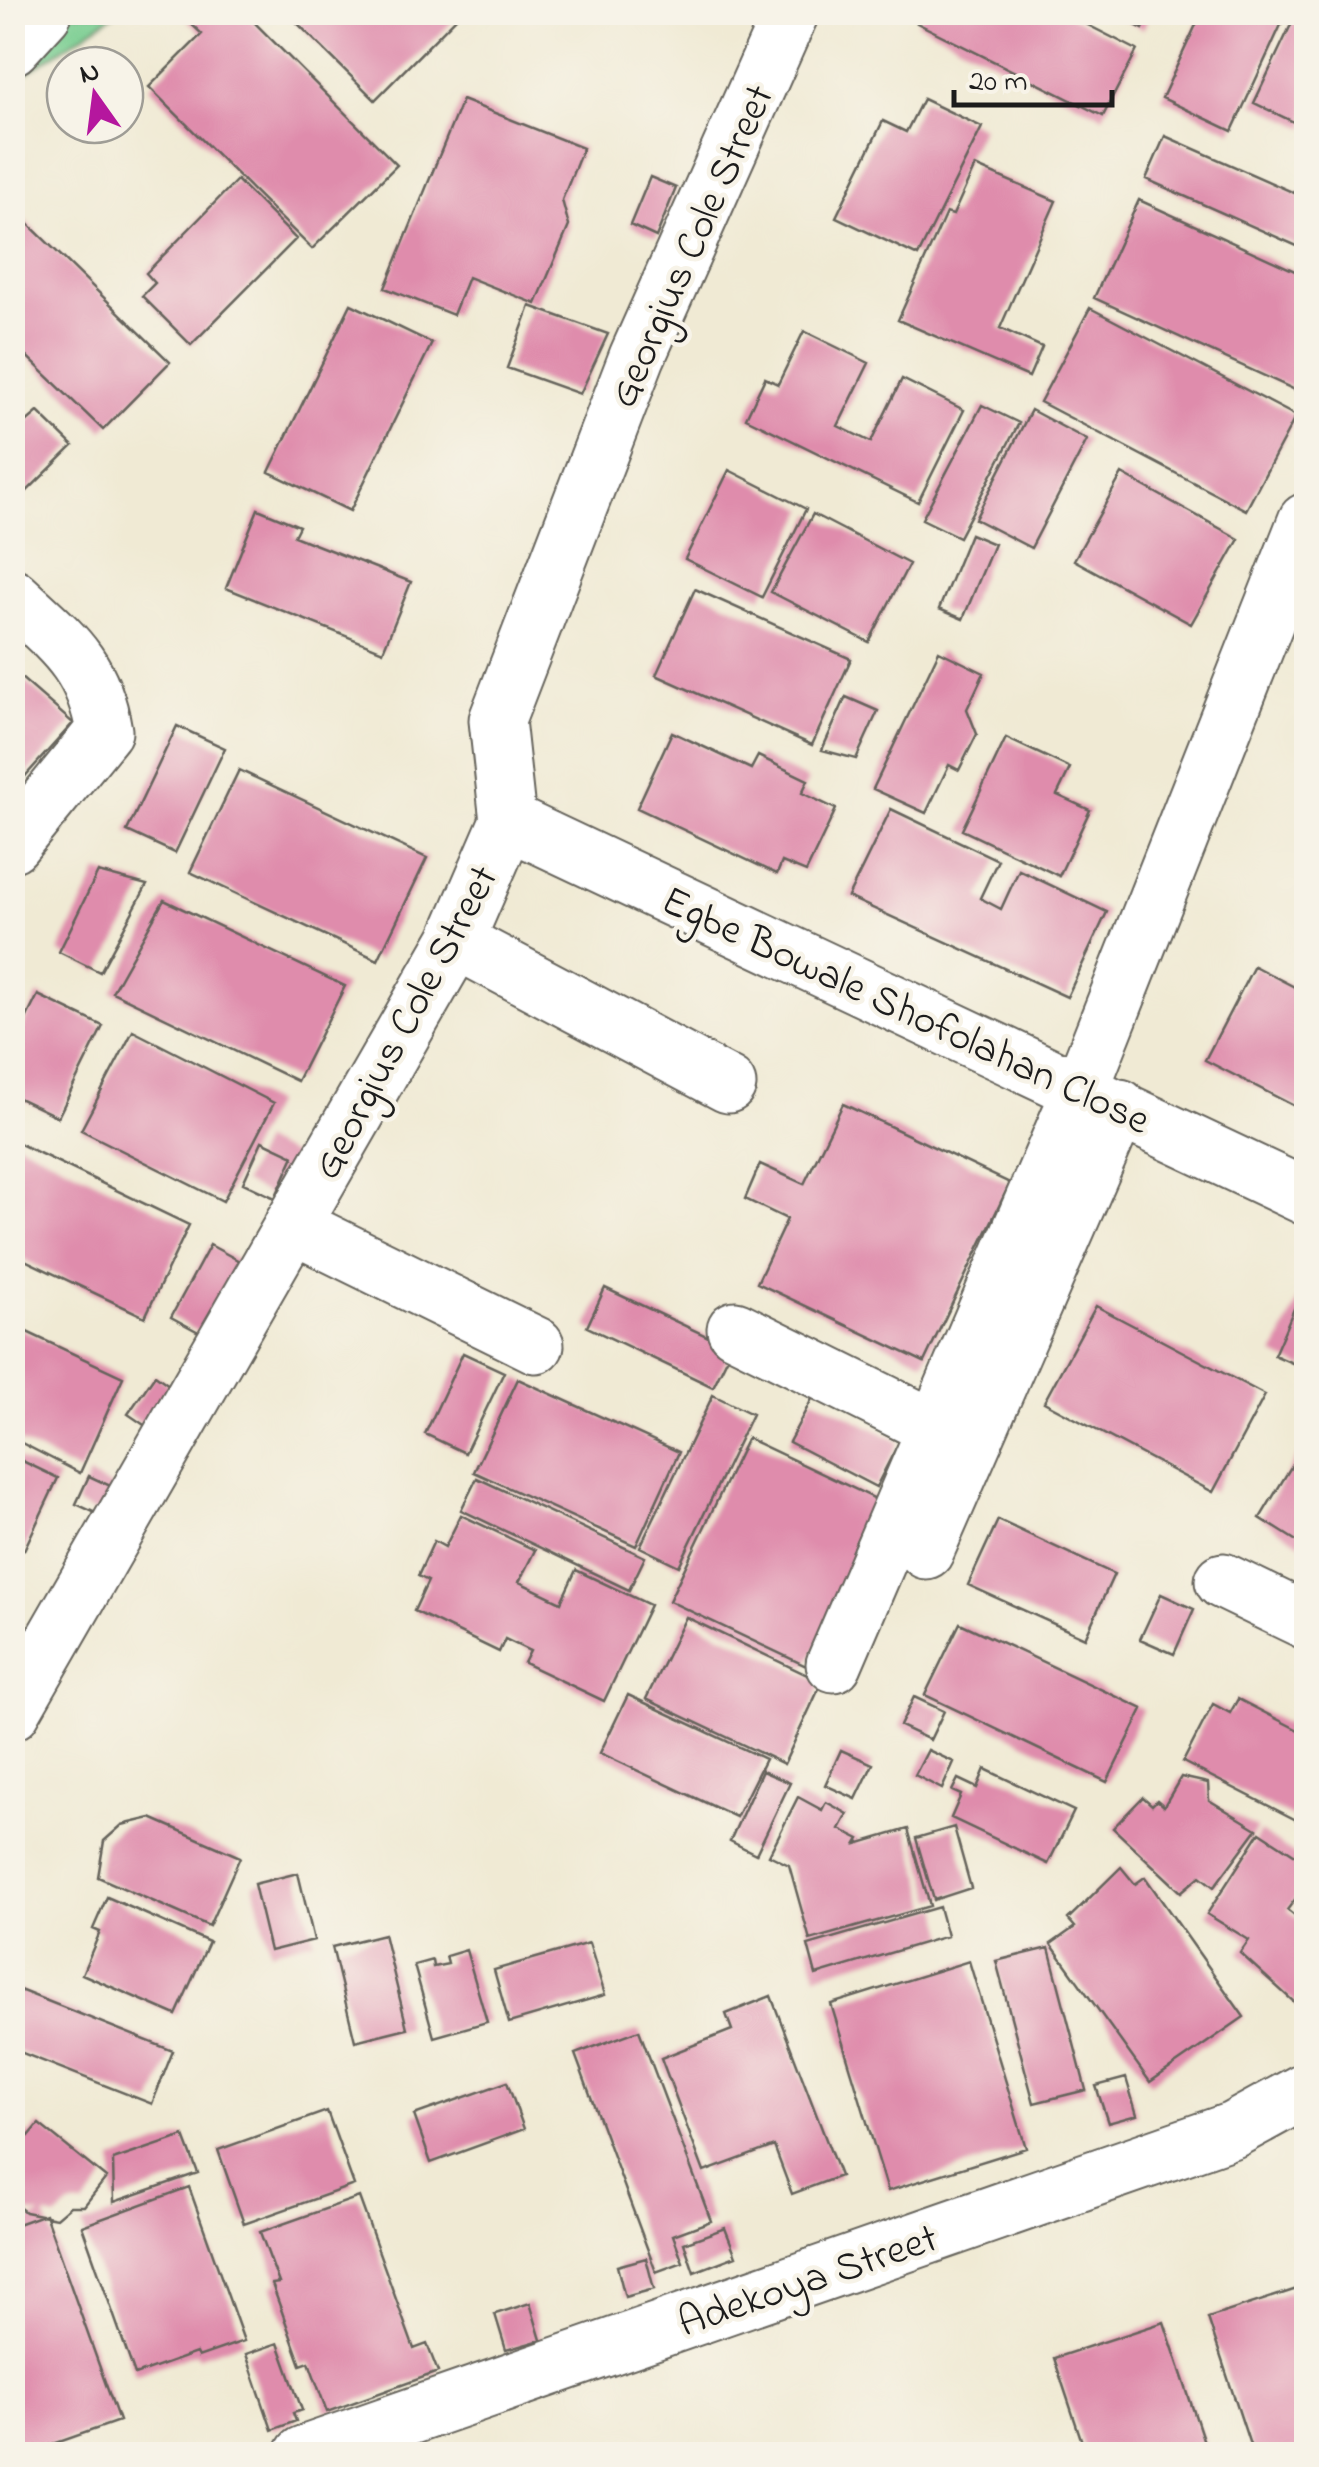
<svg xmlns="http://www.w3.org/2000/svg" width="1319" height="2467" viewBox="0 0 1319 2467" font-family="'Indie Flower',sans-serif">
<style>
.grass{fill:#78cd90;stroke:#4a7456;stroke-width:2.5}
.building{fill:#df8cac}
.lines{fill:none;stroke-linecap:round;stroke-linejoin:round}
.minor-casing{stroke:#66645c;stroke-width:59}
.minor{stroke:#fff;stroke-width:55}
.labels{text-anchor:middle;stroke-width:9;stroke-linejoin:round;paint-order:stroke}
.street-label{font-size:42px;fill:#1c1c1c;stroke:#f7f3e8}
</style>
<rect width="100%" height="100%" fill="#f7f3e8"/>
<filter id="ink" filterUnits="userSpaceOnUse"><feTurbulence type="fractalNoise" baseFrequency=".01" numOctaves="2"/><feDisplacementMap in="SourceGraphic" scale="20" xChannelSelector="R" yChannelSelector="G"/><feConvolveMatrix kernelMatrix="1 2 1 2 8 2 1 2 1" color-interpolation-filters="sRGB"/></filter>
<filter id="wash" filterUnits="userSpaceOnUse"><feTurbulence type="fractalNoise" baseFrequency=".0048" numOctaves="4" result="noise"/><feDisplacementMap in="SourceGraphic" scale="40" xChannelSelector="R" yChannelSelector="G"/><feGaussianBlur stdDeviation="2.25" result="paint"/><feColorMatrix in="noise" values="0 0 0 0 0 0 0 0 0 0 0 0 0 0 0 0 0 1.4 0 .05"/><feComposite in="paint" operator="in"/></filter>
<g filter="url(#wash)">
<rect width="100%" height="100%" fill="#f0ead4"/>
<path class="grass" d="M13,13H116L13,82Z"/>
<g id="blocks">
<path class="building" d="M196,12H244L397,165L312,249L149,87L202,34L188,21Z
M286,12H454L458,16L375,100Z
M923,12H1062L1137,50L1103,116L917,23Z
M1109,12H1151L1143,29Z
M1202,12H1287L1232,131L1162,98Z
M1297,12H1306V128L1254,103Z
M923,99L982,127L918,256L836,217L883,121L906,132Z
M462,100L583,148L562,200L569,226L536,304L468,277L453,315L385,288Z
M1165,136L1306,198V250L1146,179Z
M975,166L1056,201L1000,328L1042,347L1029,377L898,320L946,213L953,215Z
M650,177L676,188L656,237L630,225Z
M237,180L296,239L191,345L142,296L155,283L146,273Z
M1139,200L1306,276V395L1094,298Z
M12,208L170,362L103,430L12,342Z
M351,304L432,343L350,511L269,472Z
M530,306L608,334L580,394L507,368Z
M1090,308L1296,416L1246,510L1040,402Z
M804,331L869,363L838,426L871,442L902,379L964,410L918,502L746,418L765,378L778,384Z
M982,405L1019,423L959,537L922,519Z
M1031,410L1087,440L1031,548L975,519Z
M38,412L73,446L12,506V434Z
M729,470L806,509L762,597L685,559Z
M1122,474L1239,539L1191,624L1074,560Z
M258,509L299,526L294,536L411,582L383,651L226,588Z
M813,514L909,564L869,642L771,592Z
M970,534L994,544L963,619L939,609Z
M695,589L851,659L812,745L656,675Z
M939,651L984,673L967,709L977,734L959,770L949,765L926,813L873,789Z
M12,670L73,723L19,783L12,778Z
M846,697L878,711L856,759L822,750Z
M177,726L225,748L175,853L127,831Z
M672,732L751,769L758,756L808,780L802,793L836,809L806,872L782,862L777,874L637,808Z
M1006,738L1070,768L1057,795L1090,810L1059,876L962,830Z
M239,770L427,858L378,960L190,872Z
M891,809L998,860L980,898L1001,909L1019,870L1107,912L1067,997L848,897Z
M98,872L147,885L100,972L59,952Z
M164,900L345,986L297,1081L112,992Z
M1254,966L1306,993V1112L1205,1060Z
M38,995L103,1026L58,1117L12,1095V1047Z
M133,1031L274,1103L223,1201L81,1130Z
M843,1104L1010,1183L924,1362L757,1283L787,1219L745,1199L760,1164L804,1184Z
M12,1140L189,1225L145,1317L12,1254Z
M262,1141L294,1156L275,1198L243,1183Z
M210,1245L245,1264L206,1336L171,1317Z
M1306,1281V1369L1274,1355Z
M605,1288L732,1348L713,1387L587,1327Z
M1096,1306L1265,1395L1213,1492L1044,1402Z
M12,1325L123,1377L80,1473L12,1438Z
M463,1353L504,1372L465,1453L425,1434Z
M155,1375L180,1393L153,1431L128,1414Z
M518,1379L679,1452L636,1546L474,1472Z
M713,1395L752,1414L679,1566L640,1547Z
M813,1397L899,1442L876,1487L789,1442Z
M747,1438L876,1499L854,1546L874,1555L806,1666L669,1601Z
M1306,1442V1547L1260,1518Z
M12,1456L58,1478L24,1550L12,1545Z
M89,1476L117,1489L104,1517L76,1504Z
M477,1478L645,1557L629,1590L461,1510Z
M461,1515L535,1550L519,1582L561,1602L576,1570L650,1605L604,1701L524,1663L530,1651L505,1639L499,1652L414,1611L428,1581L418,1576L434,1541L445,1547Z
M998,1520L1114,1574L1085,1638L968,1585Z
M1161,1594L1194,1609L1174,1654L1140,1639Z
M686,1617L822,1682L784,1764L646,1699Z
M960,1623L1143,1709L1107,1782L925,1695Z
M628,1695L765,1759L736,1817L600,1753Z
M914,1697L944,1711L930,1740L900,1726Z
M1238,1699L1306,1734L1303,1741L1306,1743V1825L1183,1762L1213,1704L1230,1713Z
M841,1750L873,1764L856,1799L825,1785Z
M928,1750L954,1762L942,1789L915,1775Z
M985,1769L1074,1811L1048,1864L951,1818L961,1795L952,1791L958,1779L977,1788Z
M762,1771L790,1783L756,1854L730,1841Z
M1181,1777L1208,1783L1209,1800L1257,1829L1214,1887L1200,1876L1181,1892L1113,1828L1143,1797L1152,1805L1157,1800L1164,1806Z
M798,1797L822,1810L826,1802L848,1814L840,1829L860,1839L857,1844L908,1829L930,1906L810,1940L789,1865L769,1855Z
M151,1818L240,1857L209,1926L98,1877L104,1841L122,1825Z
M954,1827L971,1888L934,1900L916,1838Z
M1260,1832L1306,1862V1885L1287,1910L1306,1925V2013L1240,1953L1249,1940L1207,1914Z
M1121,1867L1135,1884L1145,1877L1244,2017L1150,2082L1051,1944L1075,1927L1068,1919Z
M298,1873L314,1940L270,1951L254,1884Z
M107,1897L209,1942L176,2015L82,1974L100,1932L93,1929Z
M939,1907L947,1936L816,1975L808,1945Z
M384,1934L407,2028L355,2041L332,1947Z
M589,1943L605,1995L509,2023L494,1970Z
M1049,1948L1086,2090L1034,2103L996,1961Z
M466,1950L487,2022L434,2037L414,1965L432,1960L433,1967L448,1964L446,1956Z
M969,1961L1026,2148L888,2191L831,2004Z
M12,1987L173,2051L152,2104L12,2049Z
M771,1996L840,2176L792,2194L774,2146L704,2172L661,2058L732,2030L726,2014Z
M639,2030L711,2221L673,2235L683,2262L656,2272L575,2054Z
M1126,2078L1137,2115L1108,2123L1096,2086Z
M507,2082L524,2129L431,2163L414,2115Z
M327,2111L354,2185L244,2224L218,2150Z
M12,2122L29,2136L39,2124L106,2178L84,2206H70L56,2218L25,2212L12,2202Z
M184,2136L198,2173L114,2202L113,2160Z
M189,2187L244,2341L198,2357L196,2353L135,2375L82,2226Z
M359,2197L414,2349L427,2344L438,2372L327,2412L309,2362L301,2365L272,2284L279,2283L260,2232Z
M45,2214L119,2421L25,2454H12V2226Z
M725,2228L736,2256L694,2272L684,2243Z
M646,2258L654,2289L625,2297L617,2266Z
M1306,2286V2454H1253L1208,2318Z
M530,2303L541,2340L506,2350L495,2314Z
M1164,2322L1208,2454H1086L1054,2358Z
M278,2343L302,2410L293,2413L296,2421L272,2430L246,2354Z"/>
</g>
</g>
<g filter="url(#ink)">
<use href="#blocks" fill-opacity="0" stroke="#66645c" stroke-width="2.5"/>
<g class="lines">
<g class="minor-casing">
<path id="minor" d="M12,47L44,12
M12,596C60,641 93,663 104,731L12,844
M508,821L1306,1197
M456,941L728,1085
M292,1225L536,1345
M735,1329L937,1429
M926,1551L1120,1107
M1223,1581L1306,1621
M834,1664L1080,1091L1306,521
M12,1712L456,941L508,821L497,720L637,357L791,12
M303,2454L1233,2130L1306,2090"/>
</g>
<use href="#minor" class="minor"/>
</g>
</g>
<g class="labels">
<g class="street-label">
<text transform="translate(689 245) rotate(-66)" y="15">Georgius Cole Street</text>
<text transform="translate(907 1008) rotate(25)" y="15">Egbe Bowale Shofolahan Close</text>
<text transform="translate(403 1021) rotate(-62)" y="15">Georgius Cole Street</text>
<text transform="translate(807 2278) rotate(-19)" y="15">Adekoya Street</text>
</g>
</g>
<rect width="1319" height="2467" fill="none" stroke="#f7f3e8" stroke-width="50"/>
<g transform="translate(95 95) rotate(346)"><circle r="48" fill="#f7f3e8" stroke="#9f9d96" stroke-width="2.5"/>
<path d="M0-8L18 38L0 25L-18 38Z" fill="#b5179e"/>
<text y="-15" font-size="28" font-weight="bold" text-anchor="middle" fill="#1c1c1c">N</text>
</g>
<path d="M954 90v15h158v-15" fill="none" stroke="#1c1c1c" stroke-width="5"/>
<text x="969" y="90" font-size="30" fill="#1c1c1c" stroke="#f7f3e8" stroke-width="8" paint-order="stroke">20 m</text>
</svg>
